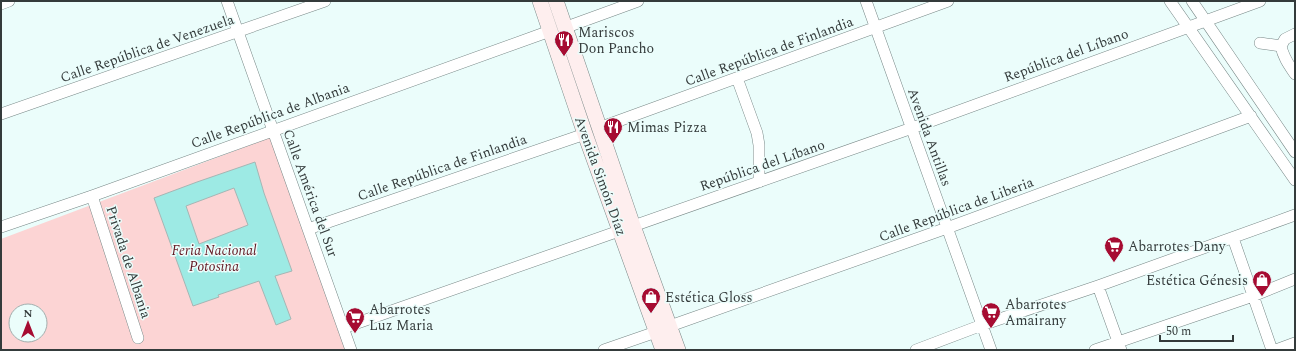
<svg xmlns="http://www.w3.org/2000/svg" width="1296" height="351" viewBox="0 0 1296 351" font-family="Spectral,serif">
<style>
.green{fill:#fcd4d4;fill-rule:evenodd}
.building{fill:#9deae4;stroke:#a5b6b4;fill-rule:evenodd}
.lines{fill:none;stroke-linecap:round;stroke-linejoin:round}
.street-casing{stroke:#778786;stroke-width:12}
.secondary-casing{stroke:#778786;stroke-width:16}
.street{stroke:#fff;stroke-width:11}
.secondary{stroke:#feeeee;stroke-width:15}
.labels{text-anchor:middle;stroke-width:3;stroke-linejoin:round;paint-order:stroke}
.poi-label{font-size:14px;fill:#343b3b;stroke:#ebfdfb;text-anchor:start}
.street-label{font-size:14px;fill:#343b3b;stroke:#ebfdfb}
.park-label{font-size:14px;font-style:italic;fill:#631822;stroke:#ebfdfb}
</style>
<rect width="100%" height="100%" fill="#ebfdfb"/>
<path class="green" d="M271,137L347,350H1V239ZM16,311H40V335H16Z"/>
<path class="building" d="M255,162L264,193L292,271L275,276L291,319L276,325L259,281L218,295L219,297L193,306L154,198L197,182ZM234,188L248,225L199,244L186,206Z"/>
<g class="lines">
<g class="street-casing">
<path id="street" d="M227,1L351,350
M866,1L991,350
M1170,1L1295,180
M1192,1L1295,152
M1,4L9,1
M564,28L638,1
M1295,34L1285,39L1281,46C1283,57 1289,65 1295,74
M1260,43L1281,46
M737,78L757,133L759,145V182
M1,114L325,1
M599,128L948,1
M92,196L138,338
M1,227L92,196L550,31
M308,229L585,134
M1233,238L1272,350
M1098,286L1121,350
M670,326L947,228L1251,116
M343,328L912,128L1260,1
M604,350L656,332
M916,350L982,325L1098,286L1295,215
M1095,350L1253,296L1295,279
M1276,350L1295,343"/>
</g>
<g class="secondary-casing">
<path id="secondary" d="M540,1L585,134L663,350
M556,1L633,226L678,350"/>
</g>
<use href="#street" class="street"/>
<use href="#secondary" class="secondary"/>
</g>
<defs>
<g id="restaurant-pin" transform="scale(1)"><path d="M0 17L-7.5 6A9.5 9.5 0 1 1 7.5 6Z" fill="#a60c32" stroke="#ebfdfb"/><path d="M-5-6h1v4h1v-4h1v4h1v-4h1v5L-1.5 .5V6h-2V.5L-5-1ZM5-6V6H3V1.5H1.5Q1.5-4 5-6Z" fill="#fff"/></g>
<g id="supermarket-pin" transform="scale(1)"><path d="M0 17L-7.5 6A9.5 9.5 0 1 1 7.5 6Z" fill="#a60c32" stroke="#ebfdfb"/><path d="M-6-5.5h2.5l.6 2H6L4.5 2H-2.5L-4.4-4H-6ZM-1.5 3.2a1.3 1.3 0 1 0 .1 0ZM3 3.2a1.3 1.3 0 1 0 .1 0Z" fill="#fff"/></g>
<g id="shop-pin" transform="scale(1)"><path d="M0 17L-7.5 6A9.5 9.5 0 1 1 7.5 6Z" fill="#a60c32" stroke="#ebfdfb"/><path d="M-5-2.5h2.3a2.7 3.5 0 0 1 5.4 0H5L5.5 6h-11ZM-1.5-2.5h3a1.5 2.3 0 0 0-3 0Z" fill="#fff"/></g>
</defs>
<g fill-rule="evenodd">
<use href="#restaurant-pin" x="564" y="40"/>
<use href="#restaurant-pin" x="613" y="127"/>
<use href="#supermarket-pin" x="1114" y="246"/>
<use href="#shop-pin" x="1262" y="280"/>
<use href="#shop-pin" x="651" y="297"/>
<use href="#supermarket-pin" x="991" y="312"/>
<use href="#supermarket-pin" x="355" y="317"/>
</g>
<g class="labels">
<g class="poi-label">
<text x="578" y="37">Mariscos<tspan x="578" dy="16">Don Pancho</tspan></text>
<text x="627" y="132">Mimas Pizza</text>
<text x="1128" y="251">Abarrotes Dany</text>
<text x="1248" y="285" text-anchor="end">Estética Génesis</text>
<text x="665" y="302">Estética Gloss</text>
<text x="1005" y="309">Abarrotes<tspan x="1005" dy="16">Amairany</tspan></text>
<text x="369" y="314">Abarrotes<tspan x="369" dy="16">Luz Maria</tspan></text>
</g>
<g class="street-label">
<text transform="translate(147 48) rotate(-19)" y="5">Calle República de Venezuela</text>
<text transform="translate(769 51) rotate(-20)" y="5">Calle República de Finlandia</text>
<text transform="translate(1066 55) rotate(-20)" y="5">República del Líbano</text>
<text transform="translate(270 115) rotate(-20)" y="5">Calle República de Albania</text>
<text transform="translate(930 137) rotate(70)" y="5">Avenida Antillas</text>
<text transform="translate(762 165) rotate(-19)" y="5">República del Líbano</text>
<text transform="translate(442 167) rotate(-19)" y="5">Calle República de Finlandia</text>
<text transform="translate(601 176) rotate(70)" y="5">Avenida Simón Díaz</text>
<text transform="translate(311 193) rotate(70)" y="5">Calle América del Sur</text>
<text transform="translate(956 209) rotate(-20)" y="5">Calle República de Liberia</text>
<text transform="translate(129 262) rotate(72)" y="5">Privada de Albania</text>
</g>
<g class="park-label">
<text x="214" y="255">Feria Nacional<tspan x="214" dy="16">Potosina</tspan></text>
</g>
</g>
<rect width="1296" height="351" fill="none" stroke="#343b3b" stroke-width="4"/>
<g transform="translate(28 323)"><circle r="19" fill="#ebfdfb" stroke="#a2afae"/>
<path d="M0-3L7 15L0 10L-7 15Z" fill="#a60c32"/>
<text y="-6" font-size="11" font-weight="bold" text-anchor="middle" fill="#343b3b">N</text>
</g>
<path d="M1160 335v6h73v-6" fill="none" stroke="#343b3b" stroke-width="2"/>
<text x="1166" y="335" font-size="12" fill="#343b3b" stroke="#ebfdfb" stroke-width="3" paint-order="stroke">50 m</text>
</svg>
